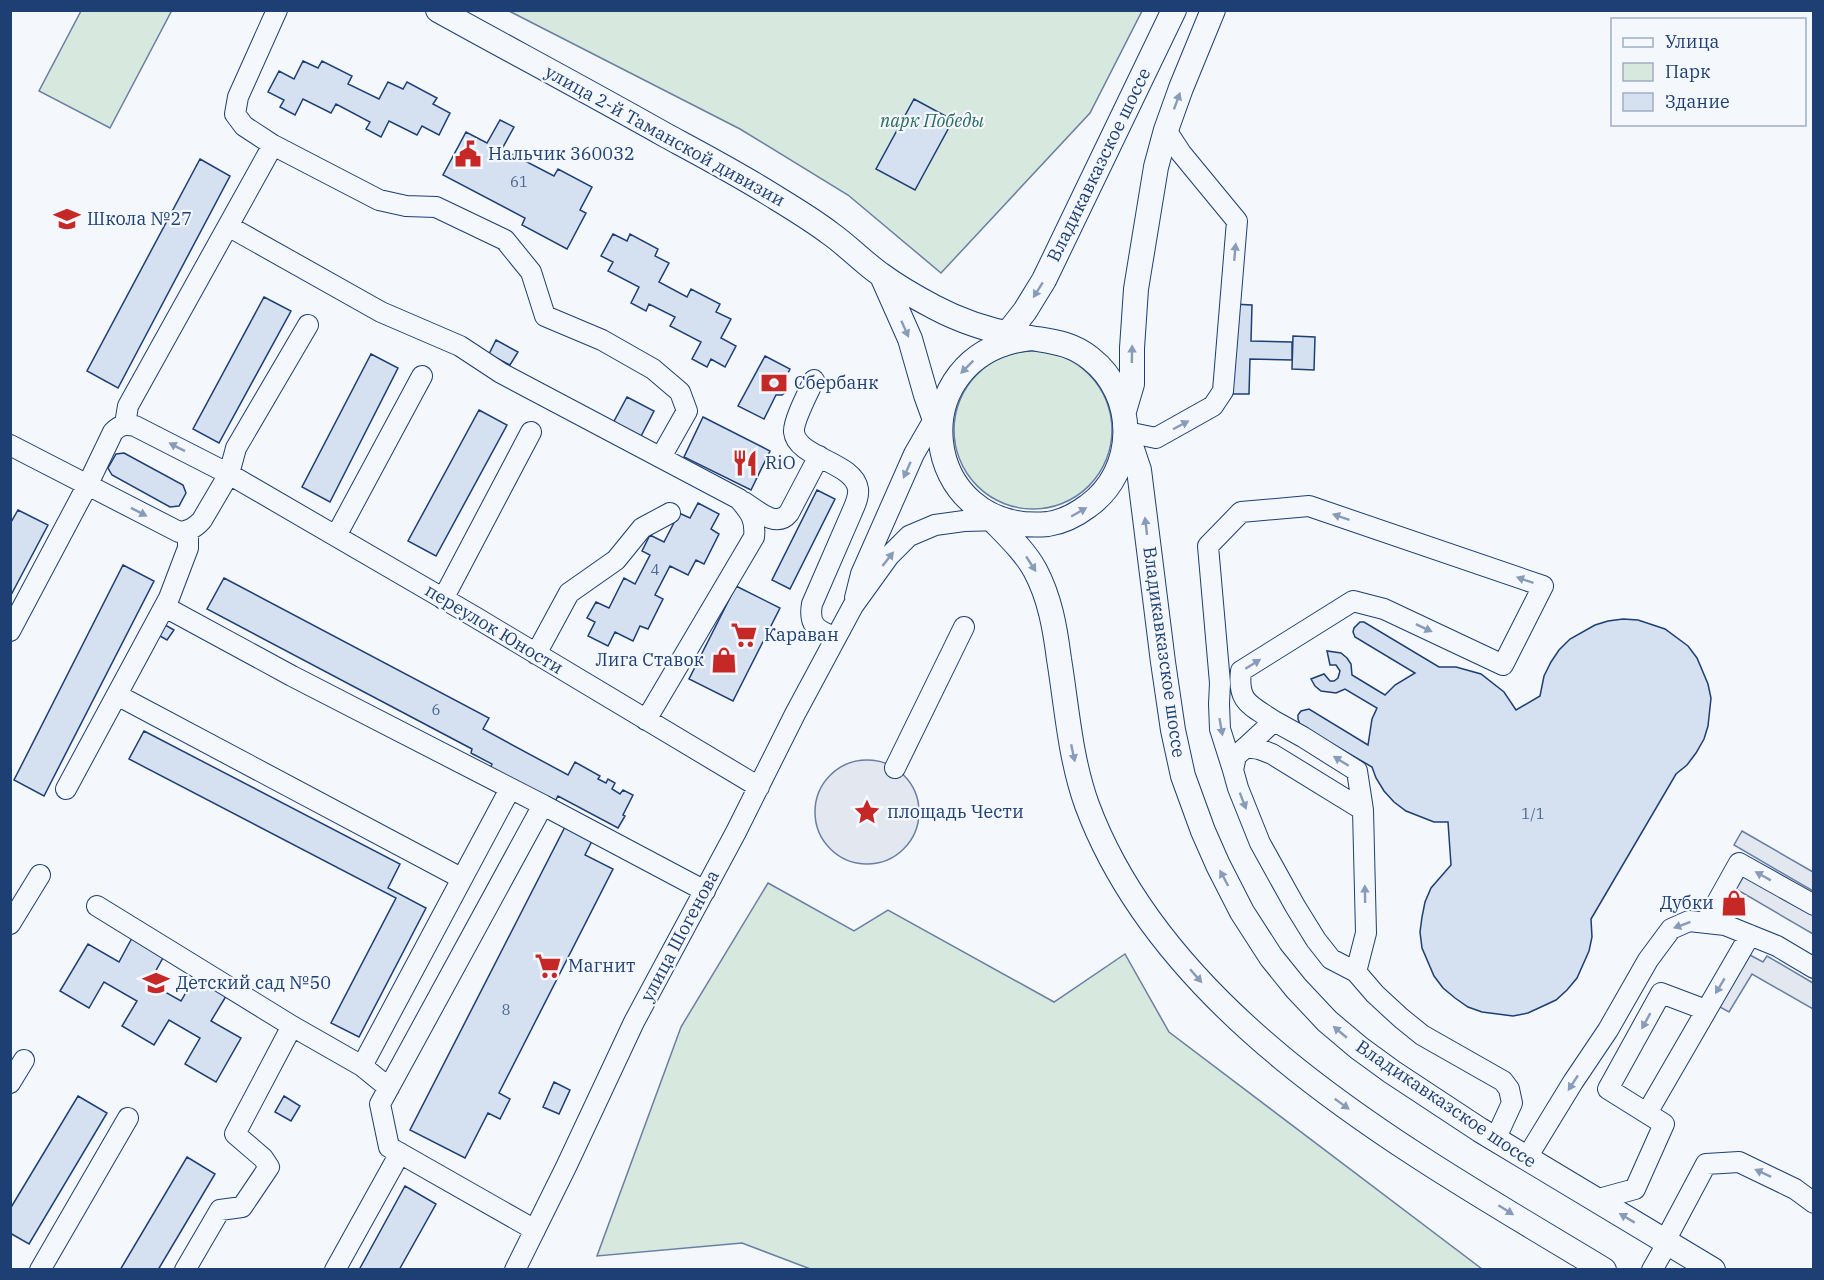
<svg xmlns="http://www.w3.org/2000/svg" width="1824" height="1280" viewBox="0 0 1824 1280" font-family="'IBM Plex Serif',serif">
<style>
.green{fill:#d7e8df;stroke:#687fa3;stroke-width:1.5}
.parking{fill:#e3e8f0;stroke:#687fa3;stroke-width:1.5}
.building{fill:#d5e0f0;stroke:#1d3f73;stroke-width:1.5}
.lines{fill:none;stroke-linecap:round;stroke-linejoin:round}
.minor-casing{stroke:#1d3f73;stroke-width:22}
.major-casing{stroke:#1d3f73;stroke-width:26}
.minor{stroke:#f4f7fb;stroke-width:20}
.major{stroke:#f4f7fb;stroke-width:24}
.oneway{fill:#889bb7}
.labels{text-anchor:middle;stroke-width:4.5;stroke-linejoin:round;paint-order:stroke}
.number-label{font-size:15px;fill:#4b6792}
.park-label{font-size:18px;font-style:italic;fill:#2c6c60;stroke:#f4f7fb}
.street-label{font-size:18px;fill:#1d3f73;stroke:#f4f7fb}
.poi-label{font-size:18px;fill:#1d3f73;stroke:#f4f7fb;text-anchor:start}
</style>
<rect width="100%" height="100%" fill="#f4f7fb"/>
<path class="green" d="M168,10L171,12L110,128L39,91L81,11Z
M509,11H1142L1090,113L941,273L848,195L740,129Z
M954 430a79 79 0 1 1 158 0a79 79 0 1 1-158 0Z
M768,883L854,931L888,910L1054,1002L1125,954L1169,1032L1482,1269L813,1270L742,1243L597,1256L681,1027Z"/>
<path class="parking" d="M815 812a52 52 0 1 1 104 0a52 52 0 1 1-104 0Z
M1742,831L1813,872V891L1734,845Z
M1745,874L1813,914V934L1736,889Z
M1748,954L1763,962L1767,956L1813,983V1009L1752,974L1729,1012L1718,1006Z"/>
<path class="building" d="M303,61L318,68L322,61L352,76L348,84L379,99L388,82L403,89L407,82L437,98L433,104L450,113L439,135L422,126L417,135L389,121L381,137L366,129L370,122L336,104L331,113L303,99L295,115L280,107L284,100L268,92L279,71L294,79Z
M914,99L953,120L915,190L876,169Z
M500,120L514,127L502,149L554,176L558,169L592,187L580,210L586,213L567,249L522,225L525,218L443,175L466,132L487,143Z
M200,159L230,176L118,388L87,371Z
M613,234L627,241L630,234L658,249L655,256L669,263L659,282L687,297L691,289L720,304L716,312L731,319L721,338L736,346L725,367L711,359L707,367L692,359L701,342L670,326L675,317L649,304L646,311L631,303L639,287L608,271L613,262L601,256Z
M264,297L291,311L219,443L193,429Z
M1232,304L1252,305L1251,341L1292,342V360L1250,359L1249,394H1230Z
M1293,336L1315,337L1314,370L1292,369Z
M496,340L518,352L510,365L489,354Z
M371,354L398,368L330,502L302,487Z
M765,356L790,369L785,379L788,383V390L782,395H776L764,419L738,406Z
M627,397L654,411L639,440L612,425Z
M479,410L507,425L436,556L408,541Z
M703,417L770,451L751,490L684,457Z
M124,453L183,485L186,493L179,506L170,507L112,475L108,468L116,454Z
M817,490L835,499L790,589L772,580Z
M698,503L719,514L711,529L719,534L704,564L696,560L688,575L670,566L655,595L663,599L648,629L640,626L633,641L615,632L608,646L588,636L595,622L587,618L596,602L609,608L624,578L635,584L650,555L642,551L650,535L664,542L679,513L690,518Z
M18,510L48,525L10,597V524Z
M123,565L154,581L44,796L14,780Z
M224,578L489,718L483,729L568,775L575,762L600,776L598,779L606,783L608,779L615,783L612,789L620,794L623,790L633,795L623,815L625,816L618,828L558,796L553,805L489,771L492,764L471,753L472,749L207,609Z
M736,586L780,608L733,701L689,679Z
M1623,619L1638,620L1665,629L1688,646L1697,658L1708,684L1711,698L1708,726L1704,739L1696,753L1687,765L1676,774L1591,919L1592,937L1589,951L1577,978L1567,990L1556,1000L1528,1013L1513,1016L1482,1012L1468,1007L1455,998L1443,988L1434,976L1422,948L1420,932L1422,917L1425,902L1431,888L1451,865L1448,822H1434L1406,811L1394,802L1384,791L1376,778L1372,767L1300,725L1298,719V715L1301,711L1309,709L1368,745L1372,719L1377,708L1345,689L1336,693L1321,691L1315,686L1311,679L1324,674L1330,681H1334L1338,678L1340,671L1336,665H1330L1327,651L1341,653L1347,658L1351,664L1352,675L1385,695L1395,685L1415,673L1355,637L1353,632L1354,628L1360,622H1364L1439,667H1456L1481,674L1504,692L1516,710L1540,696L1544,676L1551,662L1559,650L1570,639L1595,625L1608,621Z
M160,622L174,630L167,640L153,632Z
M144,731L400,864L388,888L426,908L359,1037L331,1023L396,898L129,759Z
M567,823L594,837L585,855L613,869L499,1093L510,1099L500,1119L488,1113L465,1158L410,1130Z
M132,938L164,956L149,983L181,1001L196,975L228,993L211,1021L241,1038L216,1082L185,1064L200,1038L169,1020L154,1045L122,1026L137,1001L104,982L89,1008L60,991L88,944L119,962Z
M554,1082L570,1090L559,1114L543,1107Z
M78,1096L107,1113L29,1244L10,1233V1209Z
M284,1096L300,1106L291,1121L275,1112Z
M187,1157L215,1174L158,1270H120Z
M405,1186L436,1204L399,1270H359Z"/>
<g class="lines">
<g class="minor-casing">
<path id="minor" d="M277,10L238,97L235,114L244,126L273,145L379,200L406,206L436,207L505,240L531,272L545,316L602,340L653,369L680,392L687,411L661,457
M228,226L381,312L460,346L501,373L739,499C750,512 756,519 754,537L646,720
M814,380C809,391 793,421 794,432C797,458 854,462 858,489C859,497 855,505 852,512L812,604C808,627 818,630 836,638
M125,424L128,406L273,145
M1127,432L1156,438L1213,406L1223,391L1237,221L1181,153L1166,130
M10,445L179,532C189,531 195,528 202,520L229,474L236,448L308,325
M744,502C757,510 776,529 789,513L819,456
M336,536L422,376
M855,598L861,574L914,454L940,409
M443,599L531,432
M165,607L292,676L543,805
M10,631L87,486L113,432C120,425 124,424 135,426L229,474L475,617L759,787
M536,654L569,593L616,560L642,528L670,513
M117,695L461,878
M1246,747L1274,721L1303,737L1357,771L1363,810
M895,768L964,627
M1233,770L1220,729L1219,704L1220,683L1208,546L1241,512L1309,506L1543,586L1503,665L1384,609L1353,601L1241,671C1237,703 1251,705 1274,721
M66,789L169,598L188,548V531
M97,906L292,1026L362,1066
M1706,922L1739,863L1814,905
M10,924L40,875
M1356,972L1366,933L1363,810L1272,754L1259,749L1246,747L1236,756L1233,770L1238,788L1260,843L1295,906L1316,940L1331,959L1356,972L1375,994L1401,1018L1422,1035L1503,1081L1509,1089L1512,1103L1495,1140
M10,1083L24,1060
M389,1088L362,1066L510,789
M1647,1113L1750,935
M1526,1159L1573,1082L1608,1030L1648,960L1671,929L1689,921L1725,925L1777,946L1814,968
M1595,1200L1635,1189L1664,1124L1608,1089L1661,993L1706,1010
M535,1230L389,1147L380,1104L543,805L705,891
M1665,1241L1706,1164L1739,1162L1795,1189L1814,1203
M40,1270L128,1118
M185,1270L220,1210L242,1207L269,1167L263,1158L235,1134L292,1026
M335,1270L400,1153
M515,1270L566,1167L634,1022L736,832L795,714L853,606L889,556L909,536L935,525L964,521L1003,520
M1652,1270L1668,1242"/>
</g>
<g class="major-casing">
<path id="major" d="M438,10C514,52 591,93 667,136C704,156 742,176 778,199C796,210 814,221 831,234C848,246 863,262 880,274C896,286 917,298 934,307C964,323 998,333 1031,338C1054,342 1071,343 1090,358C1138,395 1137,471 1088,506C1076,515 1062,522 1048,524C918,536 898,353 1031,338
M882,276L910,339L926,395L939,431
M999,344L1025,311L1044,280L1174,10
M1124,411L1132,384V348L1136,289L1156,167L1166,130L1181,88L1213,10
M1128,437L1139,470L1163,662L1173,730L1183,776L1203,831L1218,865L1242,912L1271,957L1296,988L1327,1021L1359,1048L1392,1072L1480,1130L1713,1270
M989,516C1005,533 1024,550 1035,570C1050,598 1055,628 1059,659C1067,708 1070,758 1087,805C1168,1023 1416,1156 1604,1270"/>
</g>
<use href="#minor" class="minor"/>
<use href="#major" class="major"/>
</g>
<defs><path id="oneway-solid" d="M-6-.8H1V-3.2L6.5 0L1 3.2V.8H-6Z" transform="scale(1.5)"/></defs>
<g class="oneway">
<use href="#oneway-solid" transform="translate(1177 101) rotate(-70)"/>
<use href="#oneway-solid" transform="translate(1235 252) rotate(-85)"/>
<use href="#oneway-solid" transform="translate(1038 290) rotate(122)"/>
<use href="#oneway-solid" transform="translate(905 329) rotate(66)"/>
<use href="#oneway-solid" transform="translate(1132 354) rotate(-89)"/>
<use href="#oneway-solid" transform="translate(967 367) rotate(135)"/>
<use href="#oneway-solid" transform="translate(1181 425) rotate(-28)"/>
<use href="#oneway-solid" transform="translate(177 447) rotate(-153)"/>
<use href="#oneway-solid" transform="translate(907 470) rotate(114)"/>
<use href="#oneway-solid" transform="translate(139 512) rotate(27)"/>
<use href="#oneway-solid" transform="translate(1079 512) rotate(-30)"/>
<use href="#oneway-solid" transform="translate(1341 517) rotate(-161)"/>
<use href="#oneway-solid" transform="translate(1146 526) rotate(-97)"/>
<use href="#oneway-solid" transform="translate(888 559) rotate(-52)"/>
<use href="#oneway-solid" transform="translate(1031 564) rotate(57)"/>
<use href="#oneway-solid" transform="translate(1525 580) rotate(-161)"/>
<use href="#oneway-solid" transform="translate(1424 628) rotate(25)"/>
<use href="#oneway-solid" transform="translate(1253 664) rotate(-32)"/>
<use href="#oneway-solid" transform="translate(1221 727) rotate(80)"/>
<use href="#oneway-solid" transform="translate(1073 753) rotate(78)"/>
<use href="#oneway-solid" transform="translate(1341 761) rotate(-148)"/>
<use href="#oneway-solid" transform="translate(1243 801) rotate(69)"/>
<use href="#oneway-solid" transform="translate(1763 876) rotate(-151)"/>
<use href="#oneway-solid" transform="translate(1224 878) rotate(-118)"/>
<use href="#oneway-solid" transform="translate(1365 894) rotate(-91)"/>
<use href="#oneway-solid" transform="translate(1682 925) rotate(160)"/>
<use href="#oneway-solid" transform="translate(1196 976) rotate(49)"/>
<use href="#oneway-solid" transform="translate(1720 986) rotate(121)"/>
<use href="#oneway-solid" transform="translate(1646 1021) rotate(119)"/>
<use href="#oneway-solid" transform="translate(1340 1032) rotate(-140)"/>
<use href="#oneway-solid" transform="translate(1573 1083) rotate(123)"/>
<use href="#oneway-solid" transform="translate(1342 1104) rotate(36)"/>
<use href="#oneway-solid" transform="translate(1763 1173) rotate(-155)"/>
<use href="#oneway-solid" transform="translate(1506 1210) rotate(32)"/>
<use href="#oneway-solid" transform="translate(1627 1218) rotate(-149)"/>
</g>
<defs>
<g id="civic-bare" transform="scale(2.07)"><path d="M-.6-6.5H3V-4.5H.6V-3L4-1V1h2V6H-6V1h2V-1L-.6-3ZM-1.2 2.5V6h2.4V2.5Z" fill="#c62828" stroke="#f4f7fb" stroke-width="2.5" paint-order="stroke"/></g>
<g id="school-bare" transform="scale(2.07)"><path d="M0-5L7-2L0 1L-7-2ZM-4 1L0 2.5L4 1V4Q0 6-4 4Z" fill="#c62828" stroke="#f4f7fb" stroke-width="2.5" paint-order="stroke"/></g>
<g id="bank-bare" transform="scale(2.07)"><path d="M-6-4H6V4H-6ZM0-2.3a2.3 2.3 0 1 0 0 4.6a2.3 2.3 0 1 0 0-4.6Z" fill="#c62828" stroke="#f4f7fb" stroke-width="2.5" paint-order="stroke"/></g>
<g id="restaurant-bare" transform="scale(2.07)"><path d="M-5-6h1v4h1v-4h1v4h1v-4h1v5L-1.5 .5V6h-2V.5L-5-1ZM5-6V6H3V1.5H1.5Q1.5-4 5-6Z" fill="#c62828" stroke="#f4f7fb" stroke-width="2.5" paint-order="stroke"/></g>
<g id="supermarket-bare" transform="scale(2.07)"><path d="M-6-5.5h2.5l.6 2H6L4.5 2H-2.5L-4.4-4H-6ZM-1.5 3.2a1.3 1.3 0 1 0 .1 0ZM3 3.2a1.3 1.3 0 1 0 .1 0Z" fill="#c62828" stroke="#f4f7fb" stroke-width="2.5" paint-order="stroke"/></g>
<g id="shop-bare" transform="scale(2.07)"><path d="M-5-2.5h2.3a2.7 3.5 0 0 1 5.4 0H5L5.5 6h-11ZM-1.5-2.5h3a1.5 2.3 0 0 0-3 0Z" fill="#c62828" stroke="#f4f7fb" stroke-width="2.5" paint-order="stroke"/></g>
<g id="sight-bare" transform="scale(2.07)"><path d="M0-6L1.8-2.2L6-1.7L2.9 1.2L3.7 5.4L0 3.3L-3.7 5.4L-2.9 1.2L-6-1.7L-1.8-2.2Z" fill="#c62828" stroke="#f4f7fb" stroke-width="2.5" paint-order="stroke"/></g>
</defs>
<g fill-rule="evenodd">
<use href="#civic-bare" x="468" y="154"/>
<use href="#school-bare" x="67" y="219"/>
<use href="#bank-bare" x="774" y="383"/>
<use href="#restaurant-bare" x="745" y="463"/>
<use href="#supermarket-bare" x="744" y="635"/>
<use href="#shop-bare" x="724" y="660"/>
<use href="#sight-bare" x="867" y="812"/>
<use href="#shop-bare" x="1734" y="903"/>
<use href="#supermarket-bare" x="548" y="966"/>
<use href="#school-bare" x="156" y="983"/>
</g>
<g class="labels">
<g class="number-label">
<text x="519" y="187">61</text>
<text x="655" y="575">4</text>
<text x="436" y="715">6</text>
<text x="1533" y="819">1/1</text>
<text x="506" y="1015">8</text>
</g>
<g class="park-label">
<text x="932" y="127">парк Победы</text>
</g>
<g class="street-label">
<text transform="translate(665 136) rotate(29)" y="6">улица 2-й Таманской дивизии</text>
<text transform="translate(1099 165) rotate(-64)" y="6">Владикавказское шоссе</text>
<text transform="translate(494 629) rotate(31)" y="6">переулок Юности</text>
<text transform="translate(1164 652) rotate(82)" y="6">Владикавказское шоссе</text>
<text transform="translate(680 936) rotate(-62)" y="6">улица Шогенова</text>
<text transform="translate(1446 1104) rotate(34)" y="6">Владикавказское шоссе</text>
</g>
<g class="poi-label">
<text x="488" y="160">Нальчик 360032</text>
<text x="87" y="225">Школа №27</text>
<text x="794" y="389">Сбербанк</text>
<text x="765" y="469">RiO</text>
<text x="764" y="641">Караван</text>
<text x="704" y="666" text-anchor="end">Лига Ставок</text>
<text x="887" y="818">площадь Чести</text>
<text x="1714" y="909" text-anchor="end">Дубки</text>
<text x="568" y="972">Магнит</text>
<text x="176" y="989">Детский сад №50</text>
</g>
</g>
<rect width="1824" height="1280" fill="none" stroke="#1d3f73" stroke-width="24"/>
<rect x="1611" y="18" width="195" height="108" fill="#f4f7fb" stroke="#9eadc5" stroke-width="1.5"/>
<rect x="1623" y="38" width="30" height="9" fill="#f4f7fb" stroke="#9eadc5" stroke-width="1.5"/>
<text x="1665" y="48" font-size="18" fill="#1d3f73">Улица</text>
<rect x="1623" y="63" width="30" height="18" fill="#d7e8df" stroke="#9eadc5" stroke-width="1.5"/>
<text x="1665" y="78" font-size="18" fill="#1d3f73">Парк</text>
<rect x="1623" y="93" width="30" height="18" fill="#d5e0f0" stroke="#9eadc5" stroke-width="1.5"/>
<text x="1665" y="108" font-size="18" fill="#1d3f73">Здание</text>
</svg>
